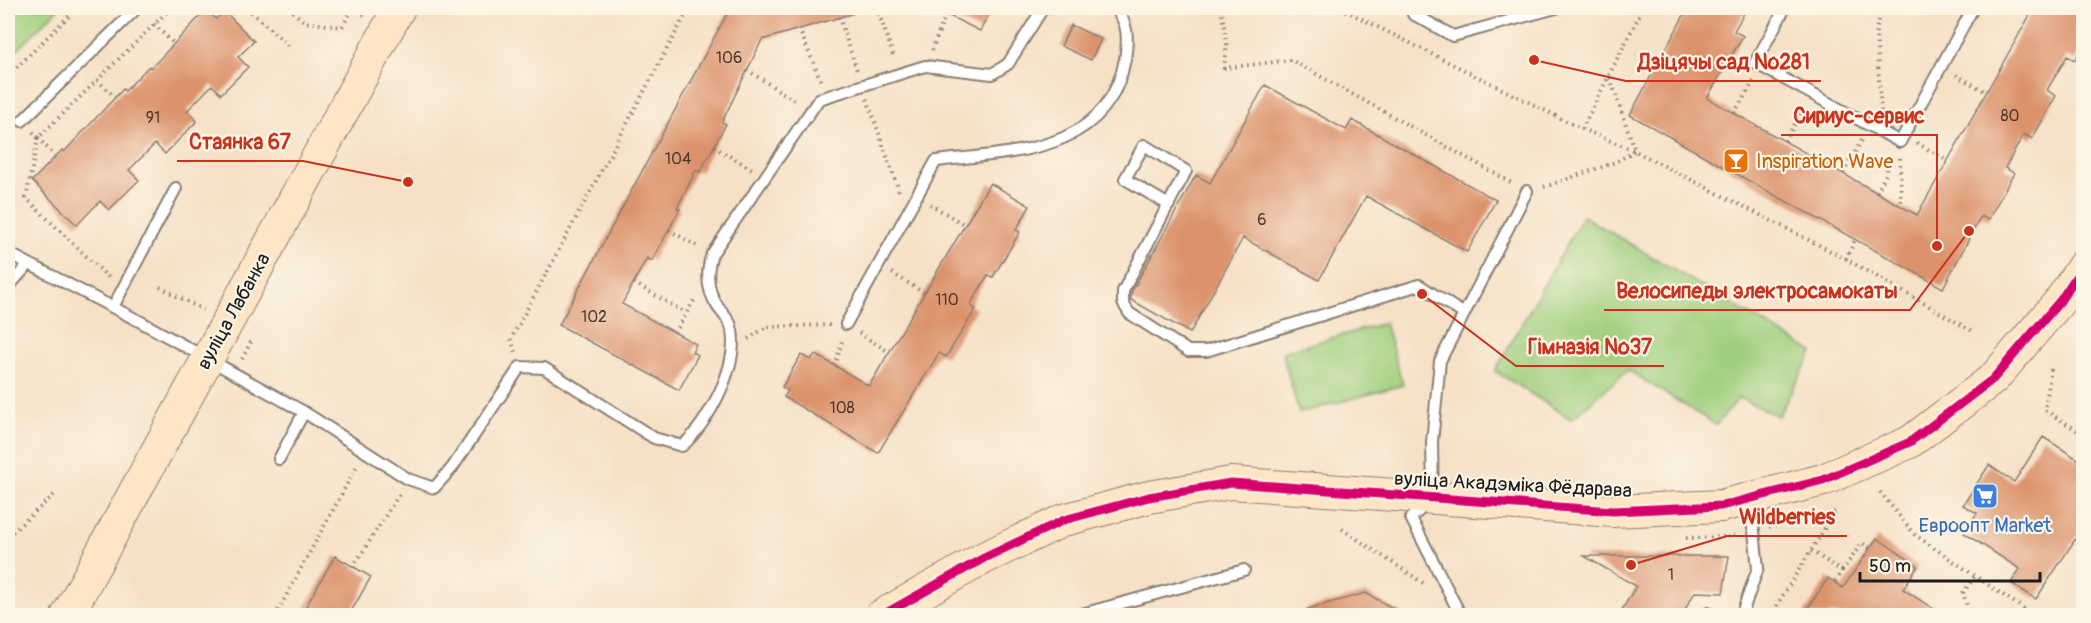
<svg xmlns="http://www.w3.org/2000/svg" width="2091" height="623" viewBox="0 0 2091 623" font-family="Pangolin,sans-serif">
<style>
.green{fill:#a0cf7e;stroke:#5e764d;stroke-width:1.5}
.building{fill:#dc936c}
.lines{fill:none;stroke-linecap:round;stroke-linejoin:round}
.lane-casing{stroke:#897e72;stroke-width:14}
.secondary-casing{stroke:#897e72;stroke-width:34}
.path{stroke:#897e72;stroke-width:4;stroke-dasharray:1.5 4.5;stroke-linecap:butt}
.lane{stroke:#fff;stroke-width:10}
.secondary{stroke:#fde5c5;stroke-width:32}
.cycleway-casing{stroke:#fcf5e5;stroke-width:13}
.cycleway{stroke:#d6006c;stroke-width:9}
.labels{text-anchor:middle;stroke-width:4.5;stroke-linejoin:round;paint-order:stroke}
.number-label{font-size:16px;fill:#4c3a30}
.food-label{font-size:20px;fill:#c56008;stroke:#fcf5e5;text-anchor:start}
.street-label{font-size:20px;fill:#1c1c1c;stroke:#fcf5e5}
.shop-label{font-size:20px;fill:#366cbe;stroke:#fcf5e5}
.leader{fill:none;stroke:#c8321e;stroke-width:2}
.callout-dot{fill:#c8321e;stroke:#fcf5e5;stroke-width:2}
.callout-label{font-size:21px;text-anchor:middle;font-weight:bold;fill:#c8321e;stroke:#fcf5e5;stroke-width:4.5;stroke-linejoin:round;paint-order:stroke}
</style>
<rect width="100%" height="100%" fill="#fcf5e5"/>
<filter id="ink" filterUnits="userSpaceOnUse"><feTurbulence type="fractalNoise" baseFrequency=".0167" numOctaves="2"/><feDisplacementMap in="SourceGraphic" scale="12" xChannelSelector="R" yChannelSelector="G"/><feConvolveMatrix kernelMatrix="1 2 1 2 8 2 1 2 1" color-interpolation-filters="sRGB"/></filter>
<filter id="wash" filterUnits="userSpaceOnUse"><feTurbulence type="fractalNoise" baseFrequency=".008" numOctaves="4" result="noise"/><feDisplacementMap in="SourceGraphic" scale="24" xChannelSelector="R" yChannelSelector="G"/><feGaussianBlur stdDeviation="1.35" result="paint"/><feColorMatrix in="noise" values="0 0 0 0 0 0 0 0 0 0 0 0 0 0 0 0 0 1.4 0 .05"/><feComposite in="paint" operator="in"/></filter>
<g filter="url(#wash)">
<rect width="100%" height="100%" fill="#f6e1c7"/>
<path class="green" d="M8,8H59L8,59Z
M1583,216L1813,352L1778,416L1739,398L1716,425L1628,370L1571,419L1495,371Z
M1385,323L1403,385L1299,413L1282,352Z"/>
<g id="blocks">
<path class="building" d="M730,8H853L854,13L762,40L722,122L726,124L700,172L696,170L677,208L680,209L652,261L647,258L622,304L696,344L692,352L698,355L679,390L559,325Z
M933,8H992L980,31Z
M1688,8H1747L1734,31L1743,36L1707,98L1917,215L2034,8H2084V44L2075,60L2067,56L2047,90L2056,96L2032,139L2024,134L2005,168L2014,173L1988,220L1981,216L1943,288L1630,115Z
M206,10L216,19L224,11L254,41L238,57L248,67L221,94L212,85L187,111L197,121L165,154L155,144L129,170L139,180L109,210L100,201L77,225L32,181L62,150L64,152L123,89L125,91L149,66L151,68Z
M1071,25L1101,39L1091,60L1061,46Z
M1265,85L1346,130L1352,120L1496,200L1467,252L1366,196L1319,280L1243,238L1190,333L1131,300V293L1196,175L1210,183Z
M990,183L1030,206L1016,230L1020,232L993,277L988,275L970,305L976,309L946,357L939,353L878,453L784,397L788,391L782,387L801,355L811,360L815,354L869,386Z
M2043,437L2084,463V526L2036,599L2011,583L2020,569L1964,533L1977,513L1963,505L1989,465L2014,482Z
M1877,538L1918,566L1903,589L1943,615H1803L1828,578L1843,588Z
M335,556L371,577L349,615H301Z
M1584,556H1729L1723,593L1695,592L1682,615H1619L1636,586Z
M1366,593L1405,615H1308L1307,609Z"/>
</g>
</g>
<g filter="url(#ink)">
<use href="#blocks" fill-opacity="0" stroke="#897e72" stroke-width="1.5"/>
<g class="lines">
<g class="lane-casing">
<path id="lane" d="M1411,8L1413,14L1453,36L1556,8
M1785,8L1755,63L1900,142L1973,8
M22,121L137,8
M1169,205L1125,179L1144,145L1186,171L1123,291V303L1129,313L1188,351H1206L1419,285L1464,314
M8,253L141,322L304,412L408,479L434,488L452,468L520,367L544,368L654,438L682,446C709,423 741,362 731,326C729,320 722,313 718,307C707,291 706,272 712,254L819,99L925,66L992,74L1008,64L1043,8
M8,287L28,265
M113,307L176,188
M846,324L936,161C1011,152 1108,154 1125,59C1128,40 1129,23 1115,8
M279,459L304,412
M1708,613L1713,616
M1042,616L1078,615L1244,570
M1461,616L1411,518L1433,498L1432,442L1440,361L1527,191
M1741,616L1758,568L1754,531L1746,503"/>
</g>
<g class="secondary-casing">
<path id="secondary" d="M67,616L399,8
M881,616L984,558L1064,520L1149,497L1231,483L1613,511L1721,506L1823,480L1910,442L1993,379L2060,301L2084,265"/>
</g>
<path class="path" d="M247,8L291,48
M288,8L305,22L342,27L353,8
M877,8L894,58
M1221,8L1227,45L1224,68L1291,60L1512,183
M1340,8L1582,129L1635,151L1846,259L1974,332
M1880,8L1876,31L1881,113
M2017,8L2030,15
M352,9L365,15
M839,17L857,70
M154,24L174,44
M799,29L821,81
M932,50L946,14
M747,70L797,102
M1956,75L1986,92
M8,76L77,8
M97,80L115,97
M867,99L899,191
M1734,113L1754,81
M1582,129L1643,8
M33,132L38,138L171,8
M38,138L26,198L111,280
M38,138L55,156
M1785,141L1804,108
M1917,143L1948,161
M714,147L752,169
M1900,158L1901,205
M1843,173L1862,140
M1544,187L1616,162L1635,151L1609,75
M1877,192L1887,172L1885,153
M2082,192L2084,193
M930,204L965,225
M669,230L697,246
M1846,259L1855,240
M892,273L924,293
M634,283L686,313
M160,287L203,310
M675,333L696,297
M859,333L889,352
M748,339L766,327L830,325
M515,352L511,339L689,8
M242,359L253,338
M835,366L843,338
M2051,369L2045,410L2084,435
M1880,492L1915,535L2034,616
M1769,527L1836,512
M1342,529L1426,585
M8,536L54,495
M1686,538L1725,537L1738,534
M1811,551L1842,571L1835,582
M353,567L400,493
M1842,571L1862,543L1870,548
M275,616L357,466
M1770,616L1835,512
M1970,616L1963,593L1975,576"/>
<use href="#lane" class="lane"/>
<use href="#secondary" class="secondary"/>
<g class="cycleway-casing">
<path id="cycleway" d="M881,616L984,558L1064,520L1149,497L1231,483L1613,511L1721,506L1823,480L1910,442L1993,379L2060,301L2084,265"/>
</g>
<use href="#cycleway" class="cycleway"/>
</g>
</g>
<defs>
<g id="bar-square" transform="scale(1.35)"><rect x="-9" y="-9" width="18" height="18" rx="4" fill="#e8710a" stroke="#fcf5e5"/><path d="M-6-5H6L.8 .8V4.5H3.5V6h-7V4.5H-.8V.8Z" fill="#fff"/></g>
<g id="supermarket-square" transform="scale(1.35)"><rect x="-9" y="-9" width="18" height="18" rx="4" fill="#3f7fe0" stroke="#fcf5e5"/><path d="M-6-5.5h2.5l.6 2H6L4.5 2H-2.5L-4.4-4H-6ZM-1.5 3.2a1.3 1.3 0 1 0 .1 0ZM3 3.2a1.3 1.3 0 1 0 .1 0Z" fill="#fff"/></g>
</defs>
<g fill-rule="evenodd">
<use href="#bar-square" x="1736" y="161"/>
<use href="#supermarket-square" x="1985" y="496"/>
</g>
<g class="labels">
<g class="number-label">
<text x="729" y="63">106</text>
<text x="2010" y="121">80</text>
<text x="153" y="123">91</text>
<text x="678" y="164">104</text>
<text x="1262" y="225">6</text>
<text x="947" y="305">110</text>
<text x="594" y="322">102</text>
<text x="842" y="413">108</text>
<text x="1671" y="580">1</text>
</g>
<g class="food-label">
<text x="1756" y="168">Inspiration Wave</text>
</g>
<g class="street-label">
<text transform="translate(233 311) rotate(-61)" y="7">вуліца Лабанка</text>
<text transform="translate(1513 484) rotate(3)" y="7">вуліца Акадэміка Фёдарава</text>
</g>
<g class="shop-label">
<text x="1985" y="532">Евроопт Market</text>
</g>
</g>
<path class="leader" d="M1534 60L1626 81H1821M1937 246L1937 135H1781M408 182L303 161H177M1969 231L1910 310H1604M1422 294L1516 366H1664M1631 565L1727 536H1847"/>
<g class="callout-dot">
<circle cx="1534" cy="60" r="6"/>
<circle cx="1937" cy="246" r="6"/>
<circle cx="408" cy="182" r="6"/>
<circle cx="1969" cy="231" r="6"/>
<circle cx="1422" cy="294" r="6"/>
<circle cx="1631" cy="565" r="6"/>
</g>
<g class="callout-label">
<text x="1724" y="69">Дзіцячы сад №281</text>
<text x="1859" y="123">Сириус-сервис</text>
<text x="240" y="149">Стаянка 67</text>
<text x="1757" y="298">Велосипеды электросамокаты</text>
<text x="1590" y="354">Гімназія №37</text>
<text x="1787" y="524">Wildberries</text>
</g>
<rect width="2091" height="623" fill="none" stroke="#fcf5e5" stroke-width="30"/>
<path d="M1860 572v9h180v-9" fill="none" stroke="#1c1c1c" stroke-width="3"/>
<text x="1869" y="572" font-size="18" fill="#1c1c1c" stroke="#fcf5e5" stroke-width="4.5" paint-order="stroke">50 m</text>
</svg>
